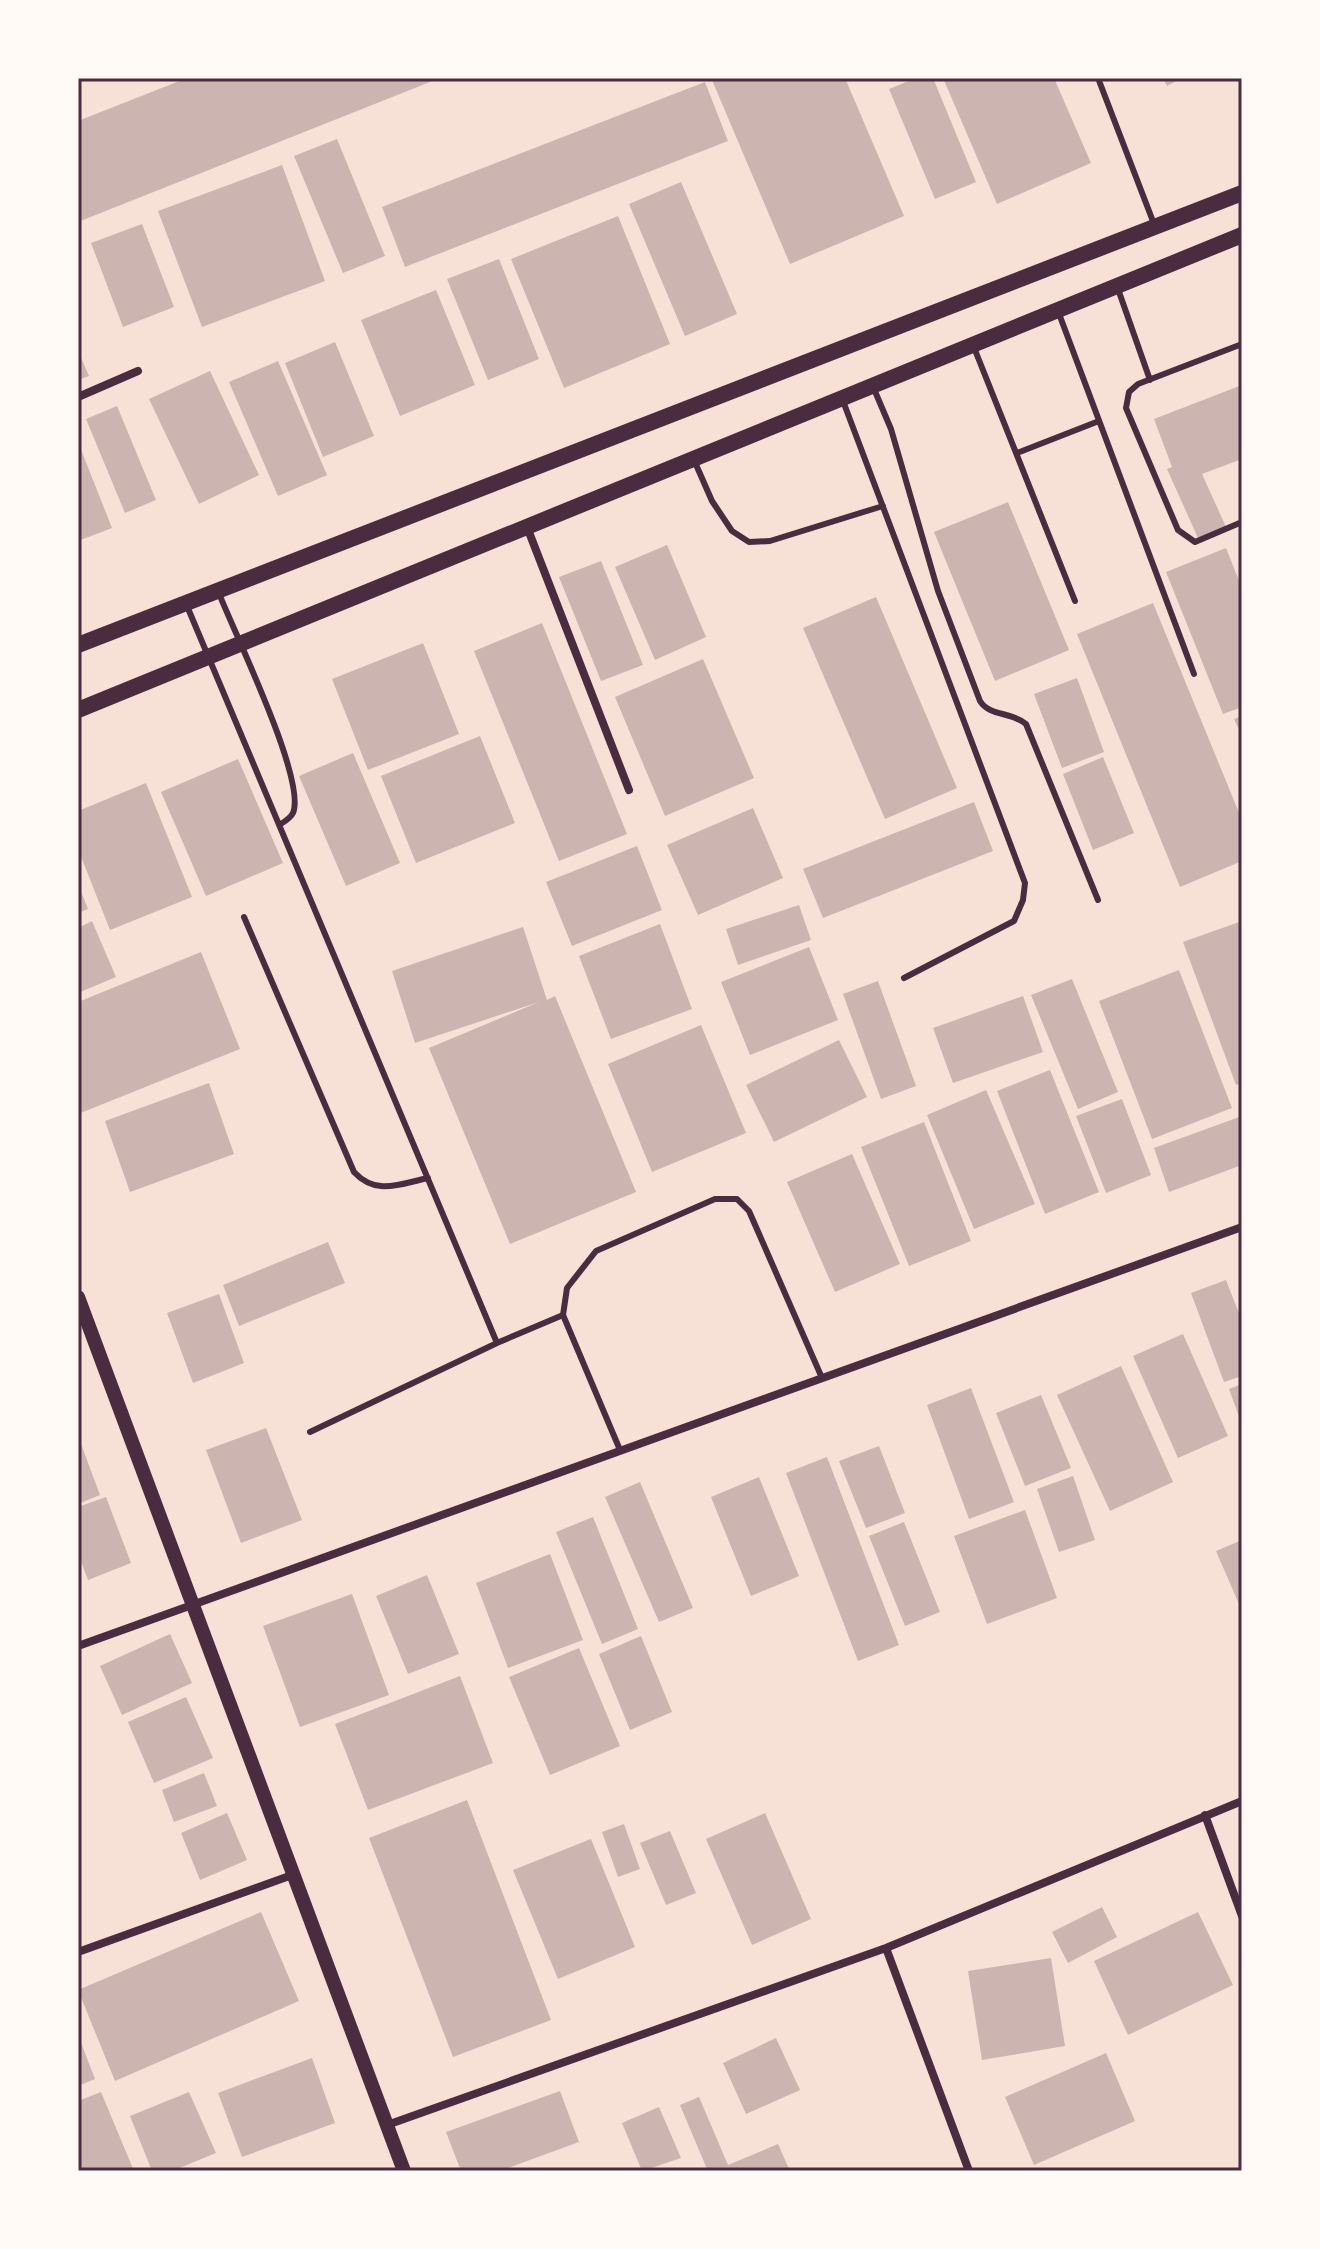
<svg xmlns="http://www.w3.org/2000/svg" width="1320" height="2249" viewBox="0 0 1320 2249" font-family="'Source Serif 4',serif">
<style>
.building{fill:#ccb4b1}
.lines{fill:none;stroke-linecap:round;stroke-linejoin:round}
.service{stroke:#4a2c40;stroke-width:6}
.minor{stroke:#4a2c40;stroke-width:8}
.tertiary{stroke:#4a2c40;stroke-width:14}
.secondary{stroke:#4a2c40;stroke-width:16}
.neatline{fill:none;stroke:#4a2c40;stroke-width:3}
</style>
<rect width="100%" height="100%" fill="#f7e1d7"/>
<path class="building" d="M187,78H440L78,222V121Z
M716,78H845L904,216L790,264L712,80Z
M916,78H933L976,182L935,199L889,89Z
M943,78H1054L1091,163L997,204Z
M1163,78H1182L1167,86Z
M705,82L728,141L405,267L382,207Z
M337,139L385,256L343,273L294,156Z
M282,165L325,281L202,327L158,211Z
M681,182L737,314L685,336L629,204Z
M618,216L670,344L564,388L511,259Z
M142,224L174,307L123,327L91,243Z
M499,259L539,359L488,380L447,279Z
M436,290L475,385L400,416L361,320Z
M335,342L374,436L323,457L285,363Z
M78,351L89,376L78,380Z
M278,361L327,475L278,496L229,382Z
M210,371L259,475L199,504L149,399Z
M1242,385V459L1202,474L1226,527L1198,538L1167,469L1172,467L1154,419Z
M117,406L156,500L125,513L86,419Z
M78,442L112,528L78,541Z
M1008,502L1069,650L995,681L934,532Z
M667,545L706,637L655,660L615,567Z
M1226,548L1242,588V707L1223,714L1166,572Z
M601,561L643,665L601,681L559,577Z
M876,597L957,788L885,819L803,628Z
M1153,603L1242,820V861L1180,887L1077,634Z
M542,623L627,834L559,861L474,651Z
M423,643L459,734L368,770L332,679Z
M703,659L754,778L665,816L615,697Z
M1077,678L1104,752L1062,768L1034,694Z
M1242,716V736L1234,719Z
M480,736L515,823L416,863L381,776Z
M353,753L400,863L346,886L299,776Z
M1103,757L1134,833L1093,850L1063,774Z
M238,759L283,863L206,896L161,792Z
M146,783L192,897L110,930L78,849V811Z
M974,802L993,851L823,918L803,869Z
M753,808L783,878L698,915L667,845Z
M637,846L662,910L572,946L546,882Z
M78,884L88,909L78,913Z
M799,905L811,940L738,965L726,929Z
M92,921L116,977L78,993V928Z
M1242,921V1083L1236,1085L1183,942Z
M660,924L692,1009L611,1039L579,956Z
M523,927L547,1000L555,996L636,1192L510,1244L429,1048L539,1002L415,1043L392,971Z
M809,947L838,1020L750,1055L721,982Z
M201,952L240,1049L78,1114V1002Z
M1179,970L1232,1108L1152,1139L1099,1001Z
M1072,979L1118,1092L1078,1109L1031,995Z
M878,981L916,1086L881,1099L843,994Z
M1023,996L1043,1052L953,1083L933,1028Z
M701,1025L746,1133L652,1172L608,1064Z
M839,1040L867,1097L774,1142L746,1085Z
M1050,1070L1099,1192L1045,1214L997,1091Z
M209,1083L234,1154L130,1192L105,1121Z
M986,1090L1035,1204L974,1229L927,1115Z
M1122,1099L1151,1175L1106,1193L1076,1116Z
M1242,1116V1165L1169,1192L1154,1148Z
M924,1122L971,1241L909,1266L861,1147Z
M852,1154L900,1264L835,1292L787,1182Z
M328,1242L345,1283L239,1326L223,1285Z
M1226,1280L1242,1321V1376L1224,1382L1191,1293Z
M219,1294L244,1363L193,1383L167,1313Z
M1183,1334L1228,1436L1178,1458L1133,1356Z
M1121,1366L1173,1482L1110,1511L1057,1395Z
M1242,1384V1425L1229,1389Z
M971,1388L1014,1502L969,1519L927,1405Z
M1041,1395L1071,1468L1025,1486L996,1413Z
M266,1428L302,1520L241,1543L206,1450Z
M81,1444L100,1495L78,1504V1445Z
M879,1446L905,1513L866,1528L839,1461Z
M827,1457L899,1645L858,1661L786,1473Z
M1073,1476L1095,1540L1059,1552L1037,1489Z
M759,1477L799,1576L751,1596L711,1497Z
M640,1482L693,1608L659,1622L605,1497Z
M106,1497L131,1563L88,1580L78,1554V1507Z
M1025,1510L1057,1598L987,1624L954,1536Z
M593,1517L638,1629L602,1644L556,1532Z
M904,1522L940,1612L905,1626L869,1536Z
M1242,1540V1611L1216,1551Z
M550,1554L583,1640L508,1668L476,1583Z
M427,1575L459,1654L408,1674L376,1596Z
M352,1594L389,1695L300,1727L263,1626Z
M170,1634L192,1683L122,1715L100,1666Z
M641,1636L672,1712L630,1730L599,1654Z
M579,1648L620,1746L550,1775L509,1677Z
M460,1676L493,1763L368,1810L335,1724Z
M186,1697L213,1758L154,1783L128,1722Z
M204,1773L217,1806L174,1822L162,1790Z
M467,1800L551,2020L453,2057L369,1838Z
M227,1813L247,1860L200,1880L181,1833Z
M765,1813L811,1919L752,1945L706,1839Z
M624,1824L640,1869L618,1877L602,1832Z
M670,1831L696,1893L666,1905L640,1843Z
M591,1839L635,1947L558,1979L513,1870Z
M1102,1907L1117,1937L1068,1963L1052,1932Z
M261,1912L299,2001L115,2081L78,1990Z
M1198,1912L1233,1985L1128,2035L1094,1961Z
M1051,1958L1065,2046L982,2060L968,1971Z
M78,2035L95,2079L78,2086Z
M776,2038L800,2090L746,2114L723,2063Z
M1106,2053L1135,2121L1034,2165L1005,2097Z
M312,2058L335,2123L242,2157L218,2093Z
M560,2091L579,2142L500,2171H461L446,2132Z
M101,2092L134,2171H78V2101Z
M189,2092L216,2153L172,2171H152L130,2116Z
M699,2097L728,2165L778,2144L790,2171H702L707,2169L680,2105Z
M659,2107L681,2158L642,2171L622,2123Z"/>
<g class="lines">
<path class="service" d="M1098,78L1154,224
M1118,289L1150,380
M1058,311L1194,674
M1242,344L1138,384L1129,392L1126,408L1178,530L1195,542L1242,522
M973,345L1075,601
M874,389L891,429L938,591L980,701C990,717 1011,711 1026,724L1098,900
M843,401L1025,883L1023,900L1014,921L904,978
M1017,453L1099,421
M694,460L712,501L732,531L749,542L770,541L883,506
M218,591C233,630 307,780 293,813C290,819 284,822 279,825
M187,606L497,1343L563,1315
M244,917L354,1172C376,1196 400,1184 428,1178
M310,1432L497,1343
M620,1450L563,1315L567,1288L596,1251L715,1199H737L749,1211L822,1378"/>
<path class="minor" d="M78,397L138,371
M527,527L629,790
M78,1646L1242,1227
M1205,1815L1242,1916
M886,1948L969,2171
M78,1952L295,1874
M387,2125L886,1948L1242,1801"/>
<path class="tertiary" d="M78,1297L404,2171"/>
<path class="secondary" d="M78,645L1242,193
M78,710L1242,235"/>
</g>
<rect width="1320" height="2249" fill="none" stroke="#fffaf5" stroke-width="160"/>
<rect x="80" y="80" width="1160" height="2089" class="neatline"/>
</svg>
